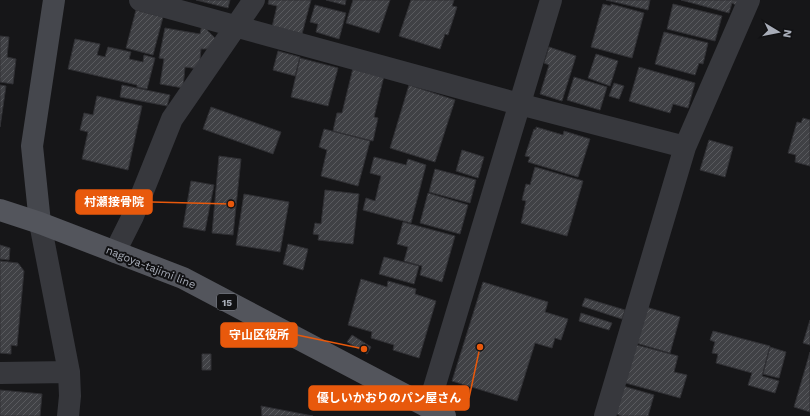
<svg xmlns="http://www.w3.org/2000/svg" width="810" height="416" viewBox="0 0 810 416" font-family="'Work Sans','Noto Sans JP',sans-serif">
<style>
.building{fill:url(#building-hatch);stroke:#303034}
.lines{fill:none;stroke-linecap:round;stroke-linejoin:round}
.street{stroke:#37383d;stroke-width:22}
.secondary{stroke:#45474d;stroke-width:22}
.primary{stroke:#53555c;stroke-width:22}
.labels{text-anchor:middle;stroke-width:4;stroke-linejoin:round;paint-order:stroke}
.shield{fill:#111113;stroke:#7b7e86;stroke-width:1}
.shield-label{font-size:10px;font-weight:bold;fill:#a8adb8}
.street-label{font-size:11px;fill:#a8adb8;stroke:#111113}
.leader{fill:none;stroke:#e8590c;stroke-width:1.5}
.callout-dot{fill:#e8590c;stroke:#111113;stroke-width:1.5}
.callout{fill:#e8590c;stroke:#e8590c;stroke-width:1.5}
.callout-label{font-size:12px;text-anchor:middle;font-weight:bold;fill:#fff}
</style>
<defs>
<pattern id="building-hatch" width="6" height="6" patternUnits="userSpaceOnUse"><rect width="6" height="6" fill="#404145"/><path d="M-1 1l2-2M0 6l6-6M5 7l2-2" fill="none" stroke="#595a5e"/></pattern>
</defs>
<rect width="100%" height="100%" fill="#161618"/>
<path class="building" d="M196,0H230L228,8Z
M269,0H311L302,34L272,27L277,6L268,4Z
M326,0H346L345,5Z
M353,0H390L379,33L346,23Z
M411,0H454L452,6L457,7L448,35L445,34L440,49L399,36Z
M606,0H650L648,10Z
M681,0H738L736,5L732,3L729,13Z
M603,4L611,6V4L644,13L632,58L591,47Z
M673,4L722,16L715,41L667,29Z
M315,5L346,13L339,39L316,32L318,24L310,22Z
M136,10L163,17L153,55L126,48Z
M202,25L216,39L207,49H201L199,69L185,67L183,88L160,84L164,59L159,58L165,28L200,34Z
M664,32L708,43L703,64L699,63L695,75L655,64Z
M0,36L9,37L7,57L16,59L13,84L0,82Z
M75,39L100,44L97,55L105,57L108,47L131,52L129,59L143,62L144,55L155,58L147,89L137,87V85L68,69Z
M549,47L576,56L562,101L540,94L549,65L544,63Z
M278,51L300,57L295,76L273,70Z
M596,54L618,61L610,86L588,78Z
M300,58L338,68L328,106L291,97Z
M639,67L695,83L688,108L673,104L670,113L629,101Z
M353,68L384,76L374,117L378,118L373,141L333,131L337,113H342Z
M574,77L607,87L600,110L567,100Z
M614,83L624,86L619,99L609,96Z
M0,85L6,86L0,127Z
M122,85L170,95L167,106L120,97Z
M409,85L455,100L435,162L390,148Z
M97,96L142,106L128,170L82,159L88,132L80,130L84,113L93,115Z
M211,107L281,132L273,154L203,129Z
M803,118L810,120V166L795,162L796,155L788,153L797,122L801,123Z
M536,127L563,135L564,131L590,139L578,177L528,162L530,157L525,156L534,129L536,130Z
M324,129L370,141L358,186L321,176L327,150L319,147Z
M709,140L733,147L725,177L700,170Z
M462,150L484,157L478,178L456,171Z
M219,156L241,159L233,235L212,233Z
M374,157L406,165L408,159L426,165L411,223L363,210L366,198L375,201L381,176L370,173Z
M535,167L583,181L567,236L521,223L526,201L522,200L526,184L530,185Z
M435,169L476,180L470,203L429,192Z
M191,181L214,185L205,231L183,227Z
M325,190L359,194L353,244L318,240L319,235L313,234L315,223L321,224Z
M428,193L468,205L460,234L420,223Z
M244,194L289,202L280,252L236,245Z
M403,222L455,236L442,282L420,275L422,266L404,261L408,247L397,244Z
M288,244L308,249L303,270L283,264Z
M0,245L10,248L9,260L0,259Z
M384,257L419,266L414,284L379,274Z
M0,261L18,263L24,271L17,346L11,345V354L0,353Z
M361,279L387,287L388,281L416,289L415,294L436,301L419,358L393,350L394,345L371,338L372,332L348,325Z
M483,282L548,302L545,312L568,319L561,340L555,338L552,348L535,343L517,401L452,381Z
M585,298L625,310L622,319L582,306Z
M646,307L680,317L670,353L636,343Z
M581,313L612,323L609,330L579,321Z
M810,320V345L803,343Z
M713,331L770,346L762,376L779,381L775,393L748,385L752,373L716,363L718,354L712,353L715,342L710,340Z
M352,335L371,347L367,354L347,342Z
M633,344L678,356L674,372L687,375L680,398L622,382Z
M770,347L786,352L779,378L763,374Z
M810,352V412L794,407Z
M202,354H211V370H202Z
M623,386L654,395L648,416H621L615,413Z
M0,390L42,394L40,416H0Z
M261,406L313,416H262Z"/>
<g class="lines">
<path class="street" d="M140,0L519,104L685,147
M40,223L69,372L70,396L68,416
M115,252L133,216L172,119L254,0
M0,373L69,372
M428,408L551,0
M605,416L685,147L749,0"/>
<path class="secondary" d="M40,223L32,146L54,0"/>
<path class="primary" d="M0,210L40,223L183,278L445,416"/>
</g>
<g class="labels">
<rect class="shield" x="217" y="294" width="20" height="16" rx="3"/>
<g class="shield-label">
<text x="227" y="306">15</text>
</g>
<g class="street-label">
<text transform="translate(151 267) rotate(22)" y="4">nagoya-tajimi line</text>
</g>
</g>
<path class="leader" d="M231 204L152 202M364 349L297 335M480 347L469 398"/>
<g class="callout-dot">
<circle cx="231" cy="204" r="4"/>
<circle cx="364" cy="349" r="4"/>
<circle cx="480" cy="347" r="4"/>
</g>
<g class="callout">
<rect x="76" y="190" width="76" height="24" rx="4"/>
<rect x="221" y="323" width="76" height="24" rx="4"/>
<rect x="309" y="386" width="160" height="24" rx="4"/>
</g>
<g class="callout-label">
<text x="114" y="206">村瀬接骨院</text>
<text x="259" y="339">守山区役所</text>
<text x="389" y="402">優しいかおりのパン屋さん</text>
</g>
<g transform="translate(778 32) rotate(100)" stroke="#111113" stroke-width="3" paint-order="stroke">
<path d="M0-3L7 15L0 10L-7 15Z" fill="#a8adb8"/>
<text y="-6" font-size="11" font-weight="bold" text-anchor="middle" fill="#a8adb8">N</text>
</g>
</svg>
